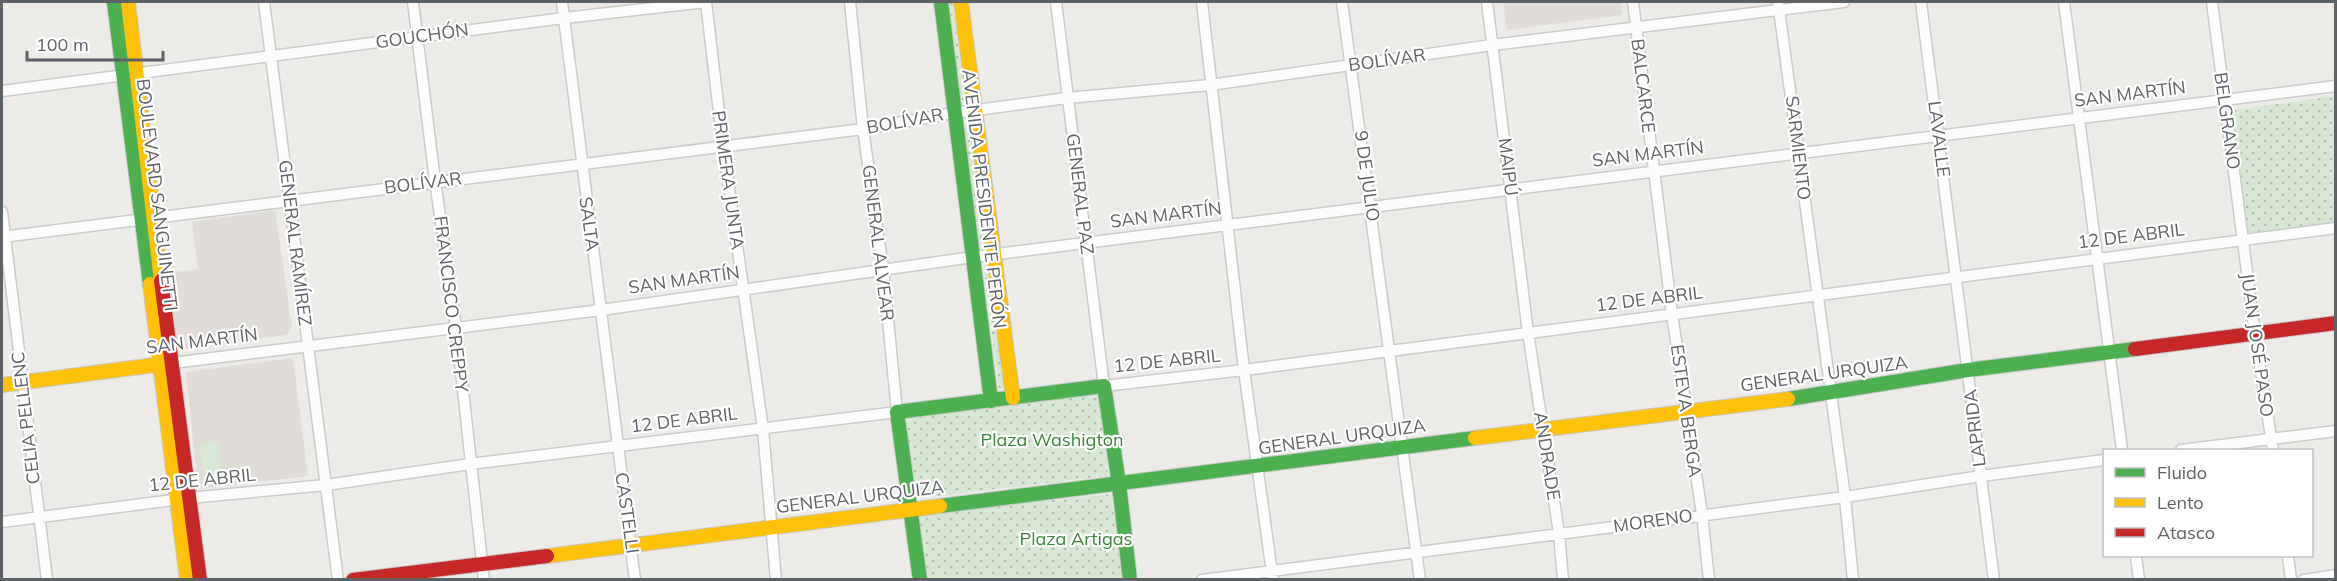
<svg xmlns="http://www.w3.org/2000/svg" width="2337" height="581" viewBox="0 0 2337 581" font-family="Mulish,sans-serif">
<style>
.education{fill:#e0ddd8}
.green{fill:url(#green-dots)}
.pitch{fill:#d8e8d4}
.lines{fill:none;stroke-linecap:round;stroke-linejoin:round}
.street-casing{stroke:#c9caca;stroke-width:13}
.fast-casing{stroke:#c7c8c7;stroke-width:16}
.slow-casing{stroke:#c7c8c7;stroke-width:16}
.jam-casing{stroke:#c7c8c7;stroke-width:16}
.street{stroke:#fcfcfc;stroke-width:10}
.fast{stroke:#4caf50;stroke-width:14}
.slow{stroke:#ffc107;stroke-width:14}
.jam{stroke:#c62828;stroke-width:14}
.labels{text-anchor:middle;stroke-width:4.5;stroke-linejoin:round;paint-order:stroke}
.street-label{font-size:18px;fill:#5d6266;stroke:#fff}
.park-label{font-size:18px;fill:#3a8337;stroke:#fff}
</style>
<defs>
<pattern id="green-dots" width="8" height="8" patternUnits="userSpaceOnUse" patternTransform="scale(1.5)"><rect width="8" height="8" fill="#d8e8d4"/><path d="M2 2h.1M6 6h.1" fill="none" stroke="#b2bfb0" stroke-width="1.8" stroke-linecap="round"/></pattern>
</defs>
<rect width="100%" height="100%" fill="#edebe8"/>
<path class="education" d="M1503,2H1620L1622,15L1507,30Z
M275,210L292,327L287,335L178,350L167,273L198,269L192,222Z
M293,358L308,476L198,489L186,372Z"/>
<path class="green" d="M948,2H953L966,100H960Z
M2335,96V223L2248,233L2232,110Z
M963,124H968L983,240L978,241Z
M984,272H989L1004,388L999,389Z
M1100,391L1108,476L912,499L903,418Z
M1111,494L1124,578L925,579L917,515Z"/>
<path class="pitch" d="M218,441L222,476L204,478L200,443Z"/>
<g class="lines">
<g class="street-casing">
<path id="street" d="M264,2L338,580
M413,2L435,181L456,327L484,580
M562,2L635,580
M1056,2L1104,386L1244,370L2336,228
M1202,2L1244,370L1273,580
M1342,2L1420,580
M1487,2L1528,333L1559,533L1563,580
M1633,2L1672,314L1702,514L1709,580
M1778,2L1845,497L1853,580
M1921,2L1994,580
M2064,2L2122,450
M2212,2L2255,334L2273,450
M2,91L564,18L706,2L723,146L763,429L776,580
M2,212L47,580
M2,237L863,129L954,113L1067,98L1210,85L1492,45L1844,2
M172,363L601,310L973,257L2336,86
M2181,450L2336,431
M2,522L189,498L326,485L470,464L897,412L883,269L863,129L850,2
M2136,556L2139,580
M2288,556L2291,580
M1202,580L1845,497L1981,476L2104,460
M2304,580L2336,575"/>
</g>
<g class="fast-casing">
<path id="fast" d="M114,2L150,284
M941,2L991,401
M1788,399L1968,370L2135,349
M940,506L1475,438
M920,580L897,412L1104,386L1119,484L1130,580"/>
</g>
<g class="slow-casing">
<path id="slow" d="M128,2L161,281
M961,2L1013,398
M150,284L187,580
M2,385L170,363
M1475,438L1788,399
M547,556L940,506"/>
</g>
<g class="jam-casing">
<path id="jam" d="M161,281L200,580
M2135,349L2336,323
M353,580L547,556"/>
</g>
<use href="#street" class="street"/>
<use href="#fast" class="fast"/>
<use href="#slow" class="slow"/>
<use href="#jam" class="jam"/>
</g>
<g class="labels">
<g class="street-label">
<text transform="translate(422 36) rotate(-8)" y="6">GOUCHÓN</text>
<text transform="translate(1387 60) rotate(-8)" y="6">BOLÍVAR</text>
<text transform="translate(1643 86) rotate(83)" y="6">BALCARCE</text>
<text transform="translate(2130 94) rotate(-7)" y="6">SAN MARTÍN</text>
<text transform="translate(905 121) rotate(-10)" y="6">BOLÍVAR</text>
<text transform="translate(2227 121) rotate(82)" y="6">BELGRANO</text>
<text transform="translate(1939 139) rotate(83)" y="6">LAVALLE</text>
<text transform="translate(1798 148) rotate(83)" y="6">SARMIENTO</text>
<text transform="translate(1648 154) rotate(-7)" y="6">SAN MARTÍN</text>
<text transform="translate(1508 167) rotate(83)" y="6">MAIPÚ</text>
<text transform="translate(1367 176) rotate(82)" y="6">9 DE JULIO</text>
<text transform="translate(728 180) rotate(82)" y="6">PRIMERA JUNTA</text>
<text transform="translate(423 183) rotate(-7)" y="6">BOLÍVAR</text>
<text transform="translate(1080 194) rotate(83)" y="6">GENERAL PAZ</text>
<text transform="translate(157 195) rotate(83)" y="6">BOULEVARD SANGUINETTI</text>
<text transform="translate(984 199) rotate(83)" y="6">AVENIDA PRESIDENTE PERÓN</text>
<text transform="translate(1166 215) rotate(-7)" y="6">SAN MARTÍN</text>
<text transform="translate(589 224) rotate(82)" y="6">SALTA</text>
<text transform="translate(2131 236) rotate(-7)" y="6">12 DE ABRIL</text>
<text transform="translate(295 243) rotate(83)" y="6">GENERAL RAMÍREZ</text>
<text transform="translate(878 243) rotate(83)" y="6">GENERAL ALVEAR</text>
<text transform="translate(684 280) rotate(-8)" y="6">SAN MARTÍN</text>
<text transform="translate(1649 299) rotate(-7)" y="6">12 DE ABRIL</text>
<text transform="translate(451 304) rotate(83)" y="6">FRANCISCO CREPPY</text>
<text transform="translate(202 341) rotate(-7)" y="6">SAN MARTÍN</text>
<text transform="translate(2257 345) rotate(82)" y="6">JUAN JOSÉ PASO</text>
<text transform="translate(1167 361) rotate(-6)" y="6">12 DE ABRIL</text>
<text transform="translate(1824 374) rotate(-8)" y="6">GENERAL URQUIZA</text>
<text transform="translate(1686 411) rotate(82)" y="6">ESTEVA BERGA</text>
<text transform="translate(26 418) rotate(-97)" y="6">CELIA PELLENC</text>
<text transform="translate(684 420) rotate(-7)" y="6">12 DE ABRIL</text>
<text transform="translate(1975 428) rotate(-97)" y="6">LAPRIDA</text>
<text transform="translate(1342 437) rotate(-8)" y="6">GENERAL URQUIZA</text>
<text transform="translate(1547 456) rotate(81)" y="6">ANDRADE</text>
<text transform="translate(202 480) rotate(-6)" y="6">12 DE ABRIL</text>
<text transform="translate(860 497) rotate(-7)" y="6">GENERAL URQUIZA</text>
<text transform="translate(627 513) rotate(82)" y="6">CASTELLI</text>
<text transform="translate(1653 521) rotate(-8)" y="6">MORENO</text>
</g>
<g class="park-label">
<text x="1052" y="446">Plaza Washigton</text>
<text x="1076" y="545">Plaza Artigas</text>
</g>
</g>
<rect width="2337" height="581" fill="none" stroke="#5d6266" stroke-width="6"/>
<rect x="2103" y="449" width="210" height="108" fill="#ffffff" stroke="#bec0c2" stroke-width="1.5"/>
<rect x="2115" y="468" width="30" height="9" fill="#4caf50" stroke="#bec0c2" stroke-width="1.5"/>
<text x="2157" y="479" font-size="18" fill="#5d6266">Fluido</text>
<rect x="2115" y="498" width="30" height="9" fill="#ffc107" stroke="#bec0c2" stroke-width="1.5"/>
<text x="2157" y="509" font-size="18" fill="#5d6266">Lento</text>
<rect x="2115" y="528" width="30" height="9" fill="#c62828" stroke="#bec0c2" stroke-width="1.5"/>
<text x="2157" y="539" font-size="18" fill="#5d6266">Atasco</text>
<path d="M27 51v9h136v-9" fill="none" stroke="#5d6266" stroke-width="3"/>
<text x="36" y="51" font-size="18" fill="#5d6266" stroke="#ffffff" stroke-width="4.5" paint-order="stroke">100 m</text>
</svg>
